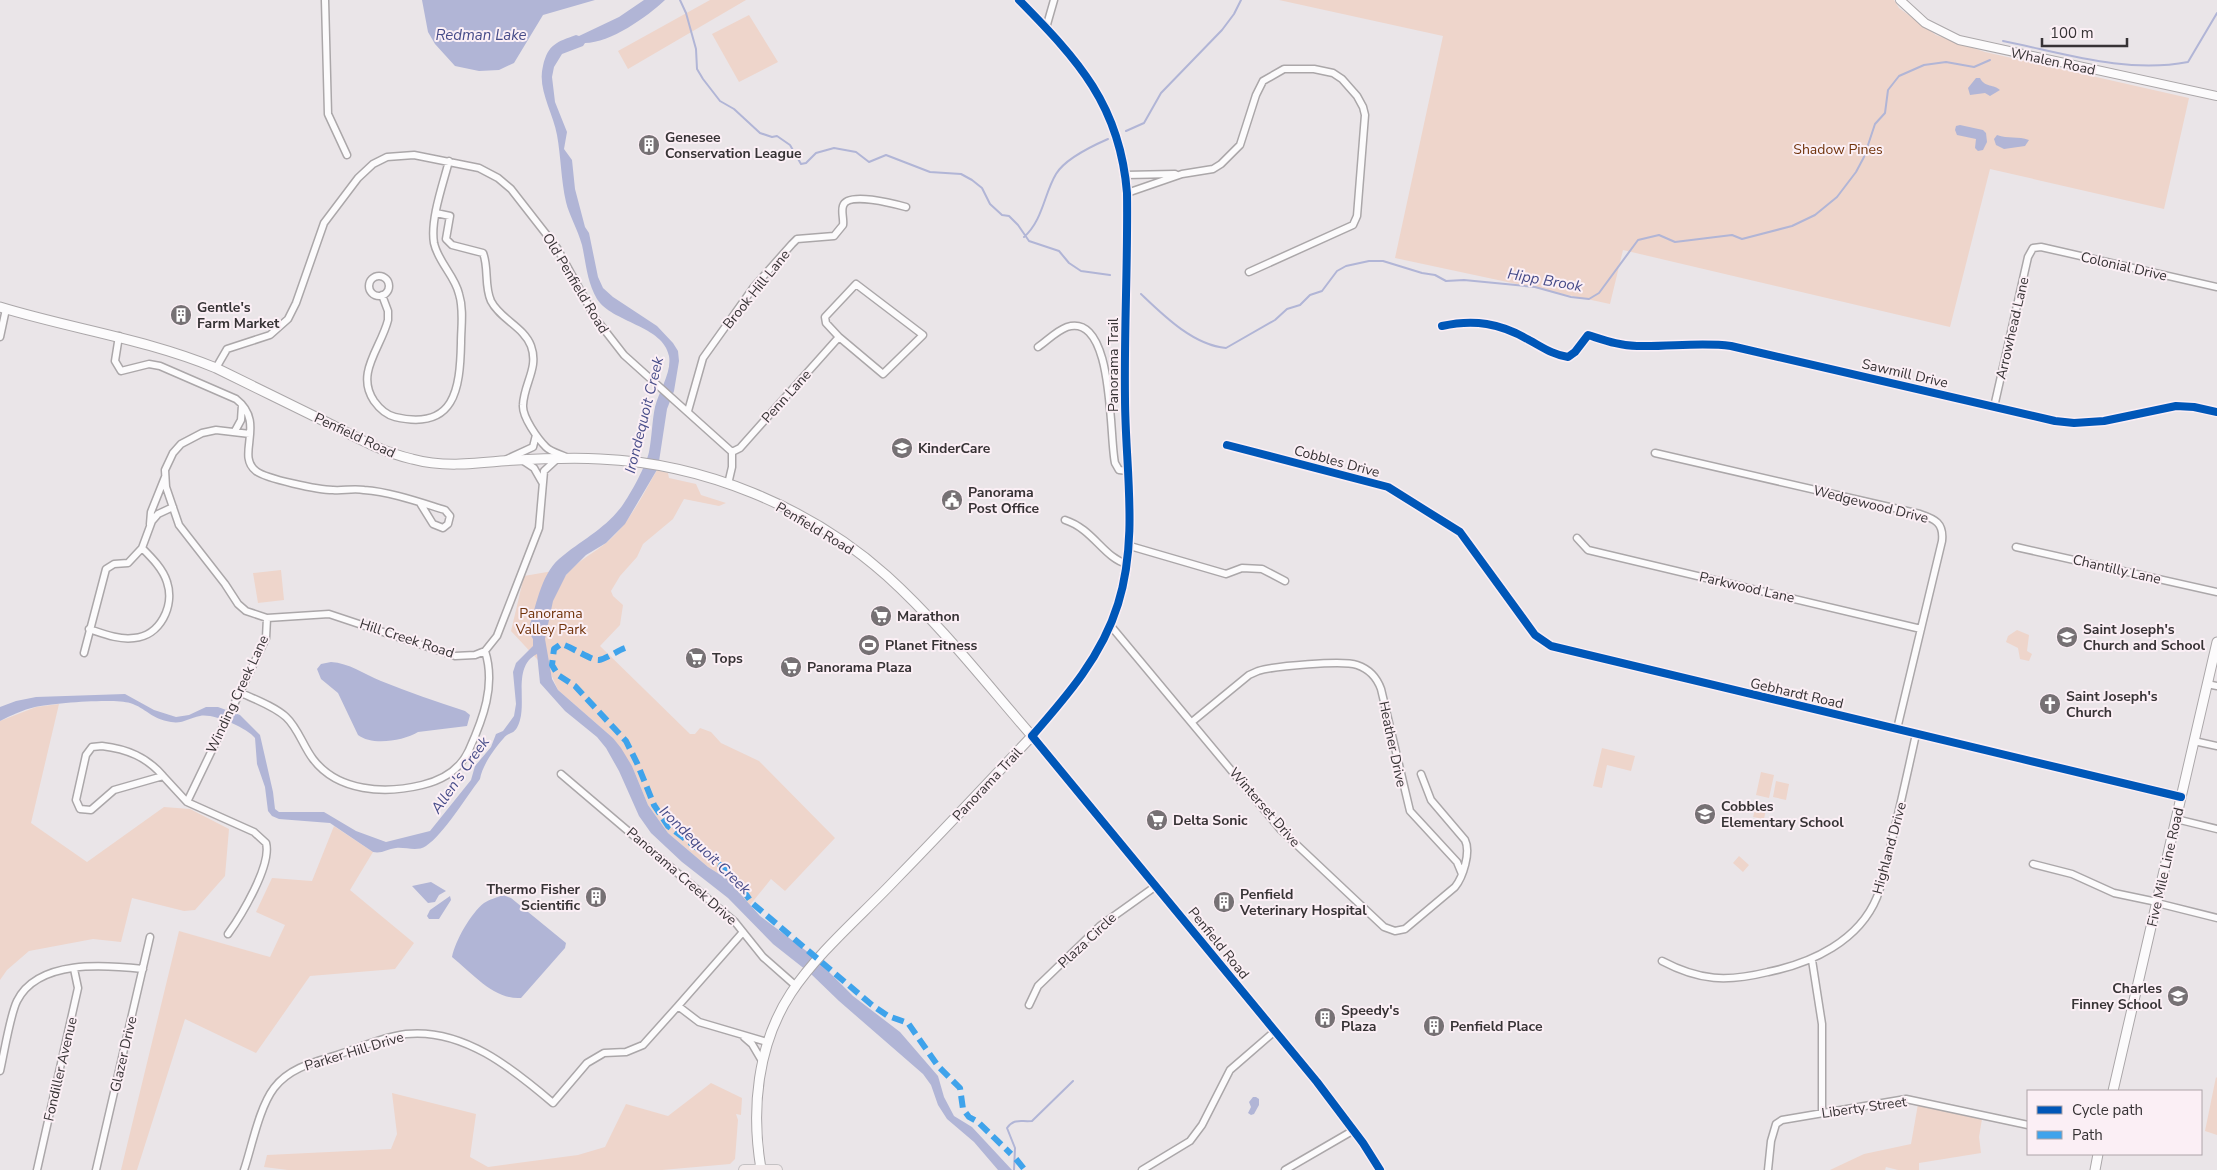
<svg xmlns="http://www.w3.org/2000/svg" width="2217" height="1170" viewBox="0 0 2217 1170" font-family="'Nunito Sans',sans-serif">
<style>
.green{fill:#eed5cb}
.water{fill:#b1b5d6}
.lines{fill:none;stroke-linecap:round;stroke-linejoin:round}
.stream{stroke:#b1b5d6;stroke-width:2}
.minor-casing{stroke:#aba7a9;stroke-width:9}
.tertiary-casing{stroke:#aba7a9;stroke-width:10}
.secondary-casing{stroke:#aba7a9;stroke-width:11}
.primary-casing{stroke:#c4c1c3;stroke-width:12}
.minor{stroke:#fcfbfc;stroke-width:6}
.tertiary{stroke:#fcfbfc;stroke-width:8}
.secondary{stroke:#fcfbfc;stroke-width:9}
.primary{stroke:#f2eaeb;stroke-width:10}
.quiet{stroke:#3fa3eb;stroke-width:6;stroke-dasharray:12 6;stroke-linecap:butt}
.cycleway-casing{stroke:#fbeff5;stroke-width:11}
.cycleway{stroke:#0057b8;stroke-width:8}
.labels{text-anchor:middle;stroke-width:4;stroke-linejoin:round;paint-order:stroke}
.street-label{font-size:14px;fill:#373335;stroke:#fbeff5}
.poi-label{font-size:14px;font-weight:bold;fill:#373335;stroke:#fbeff5;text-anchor:start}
.park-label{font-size:14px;fill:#70330b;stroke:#fbeff5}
.water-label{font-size:15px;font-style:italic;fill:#474c89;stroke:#fbeff5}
</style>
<rect width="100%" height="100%" fill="#eae5e8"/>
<path class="green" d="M710,0H746L628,69L618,51Z
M1279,0H1894L1899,8L1936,35L1985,52L2189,98L2164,209L1990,169L1950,327L1623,250L1610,304L1395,258L1443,36Z
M749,15L778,62L739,82L712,34Z
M657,470L668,473L669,478L696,484L701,495L726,503L719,506L684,499L673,519L643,544L637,557L620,576L611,591L613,596L623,605L620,625L600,646L690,734H695L700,728L711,732L721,743L759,761L835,838L785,891L771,879L750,905L727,879L708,867L668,833L648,805L632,766L613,738L558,690L551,674L511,631L524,576L553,571L562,581C574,562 590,556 606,543C629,524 642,496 657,470Z
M281,570L284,600L258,603L253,573Z
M2017,630L2029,635L2027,651L2032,654L2029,661L2020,659L2018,648L2006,642L2008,636Z
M59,704L31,823L87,862L164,807L190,809L229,829L225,876L195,910L184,911L132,898L121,942L93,939L29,951L7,970L0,980V721L36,707Z
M1602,748L1635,756L1631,771L1607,765L1602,788L1593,786Z
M1761,772L1774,775L1769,798L1756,795Z
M1776,781L1789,784L1786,800L1773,797Z
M1757,802L1767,804L1764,819L1753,817Z
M334,826L373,852L350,890L414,943L395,969L310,976L256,1053L185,1019L137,1170H121L179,931L270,957L285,925L256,912L272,878L312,881Z
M1739,856L1749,865L1743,872L1733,863Z
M2216,1077L2217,1078V1135L2205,1131Z
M711,1083L742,1098L741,1115L736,1114L738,1120L735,1159L730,1164L662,1170H288L264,1167L267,1155L391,1149L397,1134L392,1093L476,1114L470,1157L488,1167L578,1155L605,1147L626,1104L668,1116Z
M1918,1104L1982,1119L1979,1137L1981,1153L1919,1163V1170H1898L1886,1167L1885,1170H1830L1864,1154L1911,1144Z"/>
<path class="water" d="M422,0H595L543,15L514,63L499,70L479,71L455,66L435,44L428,32Z
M644,0H665C647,17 610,43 585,43L583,46L562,54L554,67L552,77L555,102L567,132L564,149L572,160L575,189L585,227L589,233L598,277L603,288L613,297L657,326L673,343L678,351L679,361L674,391L667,409L658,468L625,524L606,543L586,555L566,575L553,601L545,639L552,679L558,690L613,738L621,748L632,766L648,805L668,833L708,867L727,879L760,916L813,956L853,996L900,1032L938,1076L944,1097L954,1116L972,1127L1012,1170H998L974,1142L947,1119L938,1105L931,1085L923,1074L839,1001L811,974L773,944L728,898L682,862L651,833L639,816L619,771L606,748L597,737L565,711L540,683L537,654C513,666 526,699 520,720C515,737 510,730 503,739C494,749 482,766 480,779C467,796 443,835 426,846C417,852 406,847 396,848C387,849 382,854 373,852L330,823L279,819L272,816L268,811L265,787L257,764L255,738C247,728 213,713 200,716C189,718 183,724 171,722C151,719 146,708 130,703C115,698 52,703 35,707C23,710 11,715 0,721V707L16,701L36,697L125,694L154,710L176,717L189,715L206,707H218L240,715L260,735L273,792L275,809L279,812H324L356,831L386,842L430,831L471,780L475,766L491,747L496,734L503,731L514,716L516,704L513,672L516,663L533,646V639L528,631C536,608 540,576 559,559C581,540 604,530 622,506C631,493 646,466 649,452C652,437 652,421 655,407C659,391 672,372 669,356C664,326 611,322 597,299C587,282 586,263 582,245C578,230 569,215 566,202C561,180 561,157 557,135C553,112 537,89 543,66C548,44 557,42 576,35L579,36L619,17Z
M1976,78H1980C1985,88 1994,84 2000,90L1990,96L1985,93L1970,95L1968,88Z
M1960,125L1983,130L1986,133L1987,142L1983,150L1978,151L1975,148L1976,139L1957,135L1955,130L1956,126Z
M1997,135C2008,139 2018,136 2029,140L2025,146L2004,149L1996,145L1994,139Z
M331,662C349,663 364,674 381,681C408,692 437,702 465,711L470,715L467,726L418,732C403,741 372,746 358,735L338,693L321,679L317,669L321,664Z
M431,882L446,891L439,895L435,902L428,903L412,886Z
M503,895L511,898L566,943L565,948L521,998C494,1000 472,973 452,957C455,941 471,913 484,903C490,899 496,898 503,895Z
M450,896L451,900L439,919H429L427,916L430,910Z
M1256,1097L1259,1099V1105L1254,1114L1251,1115L1248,1113L1251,1107L1249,1102L1253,1097Z"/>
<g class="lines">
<path class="stream" d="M680,0L686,13L696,49L697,69L703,79L720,101L734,109L760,133L772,137L777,136L790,145L801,164L806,163L816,153L834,148L856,152L869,162L886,155L930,172L961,174L972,180L982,188L990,204L1002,215L1009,216L1018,225L1029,241L1059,251L1069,263L1081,271L1110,275
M2003,41C2063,53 2126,74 2188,62L2217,13
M1126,131L1144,123L1161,93L1222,30L1234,14L1241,0
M1024,237C1043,220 1044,194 1056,174C1065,159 1092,146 1108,139
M1141,294C1163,315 1193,345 1226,348L1275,320L1287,309L1300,305L1310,295L1322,291L1337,271L1346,266L1369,261H1383L1422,273L1435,275L1446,281L1464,280L1535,287L1571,297L1589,299L1599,293L1638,240L1659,235L1675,242L1732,235L1742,239L1792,226L1815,215L1837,197L1856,172L1864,157L1875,124L1885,113L1888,90L1899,76L1924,65L1946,62L1974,67L1990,60
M1014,1170L1015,1148L1007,1128C1014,1118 1020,1122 1032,1121L1073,1081"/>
<g class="minor-casing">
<path id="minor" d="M325,0L328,114L347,155
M1046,28L1054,0
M1125,175L1175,174
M1127,193L1182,174L1213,169L1221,164L1240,145L1256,95L1263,81L1284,69H1314L1333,73L1342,79L1357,96L1363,107L1365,115L1357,216L1353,225L1249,272
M436,213L450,216L446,239L452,245L483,253C489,268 484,286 491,301C500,319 524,327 531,346C539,368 524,383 523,405C522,417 538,439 546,447C551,452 560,454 566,457
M369 286a10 10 0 1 1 20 0a10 10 0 1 1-20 0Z
M382,295L388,311V320C381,348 355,373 374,401C379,408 387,415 395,417C455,431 460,389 461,343C461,327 464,310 459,294C455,276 438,262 434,243C430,220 443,184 449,161
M1442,326C1474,319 1500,323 1529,340C1542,347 1553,355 1568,357L1575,352L1588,335C1604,340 1620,346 1637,346C1669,347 1700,342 1731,346L2055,421L2074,423L2104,421L2176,406L2194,407L2217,412
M119,336L115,361L121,371L149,364L160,366L236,399C267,423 235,455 256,471C266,479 319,490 333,490C343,491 353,488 364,490C391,492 419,502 445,510L450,516L448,524L443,528L433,524L420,503
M0,337L6,309
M1038,347C1047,341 1056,331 1067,327C1115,312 1109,438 1115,463L1119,470L1128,471
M216,368L227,349L270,335L288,319L296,303L324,223L358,178L373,164L387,157L414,155L479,168L498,178L511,189L557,248L596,319L624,355L732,452V467L728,484
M1994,407L2028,257L2033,248L2041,247L2217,287
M688,411L703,358L753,288L792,244L797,239L834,236L843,225C844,219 841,212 843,206C847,191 895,204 906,207
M235,431L241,420L242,405
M250,434L216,430L202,433L181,444L173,453L165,470L166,487L179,525L225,584L238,604L246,611L267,618L329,614L455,656L475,655L485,651L497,636L539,528L544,471L557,459
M1227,445L1388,487L1460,532L1535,635L1551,646L2181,797
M732,452L740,448L839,337L883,374L923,335L856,284L825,317L826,323L839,337
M1655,453L1920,514C1935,519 1944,523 1942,541L1897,729
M507,459L533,447L536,435
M522,460L534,468L542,482
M1065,520C1093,529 1104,558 1127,564
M150,524L151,512L165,477
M1577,538L1588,550L1921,629
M1130,546L1226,574L1242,568L1262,569L1285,581
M2016,547L2217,592
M1110,625L1281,830L1384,927L1395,931L1405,929L1455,887C1463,877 1471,852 1465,840L1431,800L1421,774
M89,629C104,634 119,640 134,638C160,636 175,606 167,582C163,569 152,558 142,548
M84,653L106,569L114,564L128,563L142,548L152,521L158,514L173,507
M2207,684L2217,686
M239,692C254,699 274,706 286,717C298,728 303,746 313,759C338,792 385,794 422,785C443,780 460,770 469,750C483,719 496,685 485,651
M1193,721L1249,675L1258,671C1274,666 1343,660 1357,665C1369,669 1377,678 1381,689L1410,811L1457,862L1462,874
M2194,741L2217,746
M102,746C127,749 147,757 163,776L114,790L91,810L80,809L76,800L86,755L92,747Z
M561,774L735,922L763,957L796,986
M163,776L187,802L254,832L266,843C272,865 241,916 228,934
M187,802L266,638L267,618
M2176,819L2217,829
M2033,864L2072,874L2114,893L2157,902
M2157,903L2217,918
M1812,960L1822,1024V1113
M1662,961C1700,981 1727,982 1768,972C1812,963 1859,941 1877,897C1885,876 1889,853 1894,831C1902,798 1909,766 1916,734
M1029,1005L1038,986L1100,926L1156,886
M678,1006L743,932
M744,1037L752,1044L762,1061
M0,1071C4,1054 10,1015 17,1001C38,959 105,965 143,969
M37,1170L78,988L74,969
M96,1170L150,937
M244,1170C252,1146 259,1108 274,1088C289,1068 314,1062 337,1055C359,1048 382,1037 406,1034C463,1028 512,1068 553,1103L587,1063L604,1053L626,1052L643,1045L678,1006L699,1022L767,1042
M1142,1170L1190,1141L1202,1125L1230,1070L1275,1031
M1285,1170L1354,1130
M1768,1170L1771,1141L1776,1124L1782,1120L1906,1099L2028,1125"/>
</g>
<g class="tertiary-casing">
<path id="tertiary" d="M1019,0C1078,60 1120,105 1127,193C1128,261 1124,329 1125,398C1125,466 1139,537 1118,604C1102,656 1067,696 1032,736L1317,1082L1363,1143L1380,1170
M1900,0L1925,23L1959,40L2217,96"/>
</g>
<g class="secondary-casing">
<path id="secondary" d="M0,307C72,329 146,339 216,368C253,386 289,404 326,422C354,436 381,452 412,459C441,467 471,464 501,461C534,459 567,457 600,459C703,463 810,507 887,576C940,624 985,682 1032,736C987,784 942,832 896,879C861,916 819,951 791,993C757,1045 751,1110 761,1169
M2113,1091L2217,642
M2095,1170L2098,1154"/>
</g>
<g class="primary-casing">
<path id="primary" d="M744,1170H777"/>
</g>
<use href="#minor" class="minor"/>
<use href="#tertiary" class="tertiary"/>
<use href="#secondary" class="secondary"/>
<use href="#primary" class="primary"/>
<path class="quiet" d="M625,648C617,651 606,659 599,660C592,661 572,647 561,644L554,649L552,665L558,675L575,686L626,741L637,763L654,805L668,826L717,863L728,869L752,903L872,1005L888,1016L908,1023L938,1066L960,1088L963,1109L969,1117L978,1122L1011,1154
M1016,1159L1025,1170"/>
<g class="cycleway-casing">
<path id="cycleway" d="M1019,0C1078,60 1120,105 1127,193C1128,261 1124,329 1125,398C1125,466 1139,537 1118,604C1102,656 1067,696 1032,736L1317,1082L1363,1143L1380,1170
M1442,326C1474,319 1500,323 1529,340C1542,347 1553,355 1568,357L1575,352L1588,335C1604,340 1620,346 1637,346C1669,347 1700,342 1731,346L2055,421L2074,423L2104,421L2176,406L2194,407L2217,412
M1227,445L1388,487L1460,532L1535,635L1551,646L2181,797"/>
</g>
<use href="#cycleway" class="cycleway"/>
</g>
<defs>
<g id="building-disc" transform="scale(1.125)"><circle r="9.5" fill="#767174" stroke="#fbeff5"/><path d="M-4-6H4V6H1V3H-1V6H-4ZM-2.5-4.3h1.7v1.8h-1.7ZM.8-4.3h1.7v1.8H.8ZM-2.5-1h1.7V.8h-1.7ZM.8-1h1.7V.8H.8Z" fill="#fff"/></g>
<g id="school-disc" transform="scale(1.125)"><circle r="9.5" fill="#767174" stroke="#fbeff5"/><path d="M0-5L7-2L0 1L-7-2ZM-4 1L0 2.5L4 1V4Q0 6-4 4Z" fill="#fff"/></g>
<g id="civic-disc" transform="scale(1.125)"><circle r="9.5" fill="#767174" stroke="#fbeff5"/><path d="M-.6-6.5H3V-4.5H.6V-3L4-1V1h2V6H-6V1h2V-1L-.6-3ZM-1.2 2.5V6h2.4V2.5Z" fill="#fff"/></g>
<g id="supermarket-disc" transform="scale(1.125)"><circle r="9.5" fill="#767174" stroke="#fbeff5"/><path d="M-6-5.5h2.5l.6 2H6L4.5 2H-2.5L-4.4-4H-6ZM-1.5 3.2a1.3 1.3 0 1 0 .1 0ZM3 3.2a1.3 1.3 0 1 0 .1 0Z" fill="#fff"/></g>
<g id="stadium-disc" transform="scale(1.125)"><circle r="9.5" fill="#767174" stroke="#fbeff5"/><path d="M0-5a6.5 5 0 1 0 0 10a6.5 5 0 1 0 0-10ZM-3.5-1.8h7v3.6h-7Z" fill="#fff"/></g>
<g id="church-disc" transform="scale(1.125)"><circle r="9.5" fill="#767174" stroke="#fbeff5"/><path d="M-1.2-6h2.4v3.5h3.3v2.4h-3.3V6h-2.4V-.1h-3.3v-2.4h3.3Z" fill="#fff"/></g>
</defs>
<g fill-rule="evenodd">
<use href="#building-disc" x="649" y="145"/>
<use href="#building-disc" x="181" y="315"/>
<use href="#school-disc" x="902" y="448"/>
<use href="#civic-disc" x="952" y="500"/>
<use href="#supermarket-disc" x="881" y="616"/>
<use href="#school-disc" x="2067" y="637"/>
<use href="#stadium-disc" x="869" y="645"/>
<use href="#supermarket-disc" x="696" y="658"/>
<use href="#supermarket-disc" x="791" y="667"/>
<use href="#church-disc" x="2050" y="704"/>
<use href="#school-disc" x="1705" y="814"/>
<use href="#supermarket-disc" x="1157" y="820"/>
<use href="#building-disc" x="596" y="897"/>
<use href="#building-disc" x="1224" y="902"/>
<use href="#school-disc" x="2178" y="996"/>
<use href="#building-disc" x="1325" y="1018"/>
<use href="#building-disc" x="1434" y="1026"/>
</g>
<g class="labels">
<g class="street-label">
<text transform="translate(2053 61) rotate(12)" y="5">Whalen Road</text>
<text transform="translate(2124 266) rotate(13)" y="5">Colonial Drive</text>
<text transform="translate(576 283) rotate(59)" y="5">Old Penfield Road</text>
<text transform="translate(756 289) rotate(-51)" y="5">Brook Hill Lane</text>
<text transform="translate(2012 328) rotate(-77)" y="5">Arrowhead Lane</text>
<text transform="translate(1113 365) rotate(-90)" y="5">Panorama Trail</text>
<text transform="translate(1905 373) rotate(13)" y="5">Sawmill Drive</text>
<text transform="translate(786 396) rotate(-48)" y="5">Penn Lane</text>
<text transform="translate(355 435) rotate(25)" y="5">Penfield Road</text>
<text transform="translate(1337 461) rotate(15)" y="5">Cobbles Drive</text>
<text transform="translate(1871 504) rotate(14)" y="5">Wedgewood Drive</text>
<text transform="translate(815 528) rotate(31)" y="5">Penfield Road</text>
<text transform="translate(2117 569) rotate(13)" y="5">Chantilly Lane</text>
<text transform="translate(1747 587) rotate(13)" y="5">Parkwood Lane</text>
<text transform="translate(407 638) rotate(18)" y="5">Hill Creek Road</text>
<text transform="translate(1797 693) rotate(13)" y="5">Gebhardt Road</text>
<text transform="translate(237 694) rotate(-65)" y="5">Winding Creek Lane</text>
<text transform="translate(1393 744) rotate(78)" y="5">Heather Drive</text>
<text transform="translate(987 784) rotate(-47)" y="5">Panorama Trail</text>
<text transform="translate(1265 807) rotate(49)" y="5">Winterset Drive</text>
<text transform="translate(1889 848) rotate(-75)" y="5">Highland Drive</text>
<text transform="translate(2165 867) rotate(-77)" y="5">Five Mile Line Road</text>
<text transform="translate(682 876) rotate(41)" y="5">Panorama Creek Drive</text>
<text transform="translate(1087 940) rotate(-43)" y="5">Plaza Circle</text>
<text transform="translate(1219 943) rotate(51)" y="5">Penfield Road</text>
<text transform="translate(354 1051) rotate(-17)" y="5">Parker Hill Drive</text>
<text transform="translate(123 1054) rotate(-77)" y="5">Glazer Drive</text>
<text transform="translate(60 1069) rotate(-77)" y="5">Fondiller Avenue</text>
<text transform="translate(1864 1107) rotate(-8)" y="5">Liberty Street</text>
</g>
<g class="poi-label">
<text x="665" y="142">Genesee<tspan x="665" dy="16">Conservation League</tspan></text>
<text x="197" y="312">Gentle's<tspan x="197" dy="16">Farm Market</tspan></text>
<text x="918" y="453">KinderCare</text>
<text x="968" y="497">Panorama<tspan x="968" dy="16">Post Office</tspan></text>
<text x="897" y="621">Marathon</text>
<text x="2083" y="634">Saint Joseph's<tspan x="2083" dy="16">Church and School</tspan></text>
<text x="885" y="650">Planet Fitness</text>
<text x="712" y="663">Tops</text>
<text x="807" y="672">Panorama Plaza</text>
<text x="2066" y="701">Saint Joseph's<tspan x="2066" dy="16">Church</tspan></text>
<text x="1721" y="811">Cobbles<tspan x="1721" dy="16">Elementary School</tspan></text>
<text x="1173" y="825">Delta Sonic</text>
<text x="580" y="894" text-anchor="end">Thermo Fisher<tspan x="580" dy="16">Scientific</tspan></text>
<text x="1240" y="899">Penfield<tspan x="1240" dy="16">Veterinary Hospital</tspan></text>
<text x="2162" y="993" text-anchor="end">Charles<tspan x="2162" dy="16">Finney School</tspan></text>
<text x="1341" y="1015">Speedy's<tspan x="1341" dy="16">Plaza</tspan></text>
<text x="1450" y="1031">Penfield Place</text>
</g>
<g class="park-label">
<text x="1838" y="154">Shadow Pines</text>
<text x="551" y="618">Panorama<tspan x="551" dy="16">Valley Park</tspan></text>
</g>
<g class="water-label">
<text x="481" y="40">Redman Lake</text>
<text transform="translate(1545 280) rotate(10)" y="5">Hipp Brook</text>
<text transform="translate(644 415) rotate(-76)" y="5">Irondequoit Creek</text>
<text transform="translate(460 775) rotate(-55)" y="5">Allen's Creek</text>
<text transform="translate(705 850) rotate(44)" y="5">Irondequoit Creek</text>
</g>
</g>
<rect x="2027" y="1090" width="175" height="65" fill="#fbeff5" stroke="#ada4a8"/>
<rect x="2037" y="1106" width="25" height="8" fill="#0057b8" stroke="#ada4a8"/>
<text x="2072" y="1115" font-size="15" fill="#373335">Cycle path</text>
<rect x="2037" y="1131" width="25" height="8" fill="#3fa3eb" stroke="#ada4a8"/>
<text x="2072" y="1140" font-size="15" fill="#373335">Path</text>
<path d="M2042 38v8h85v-8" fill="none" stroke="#373335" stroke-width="2.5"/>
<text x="2050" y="38" font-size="15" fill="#373335" stroke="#fbeff5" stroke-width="4" paint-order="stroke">100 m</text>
</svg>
